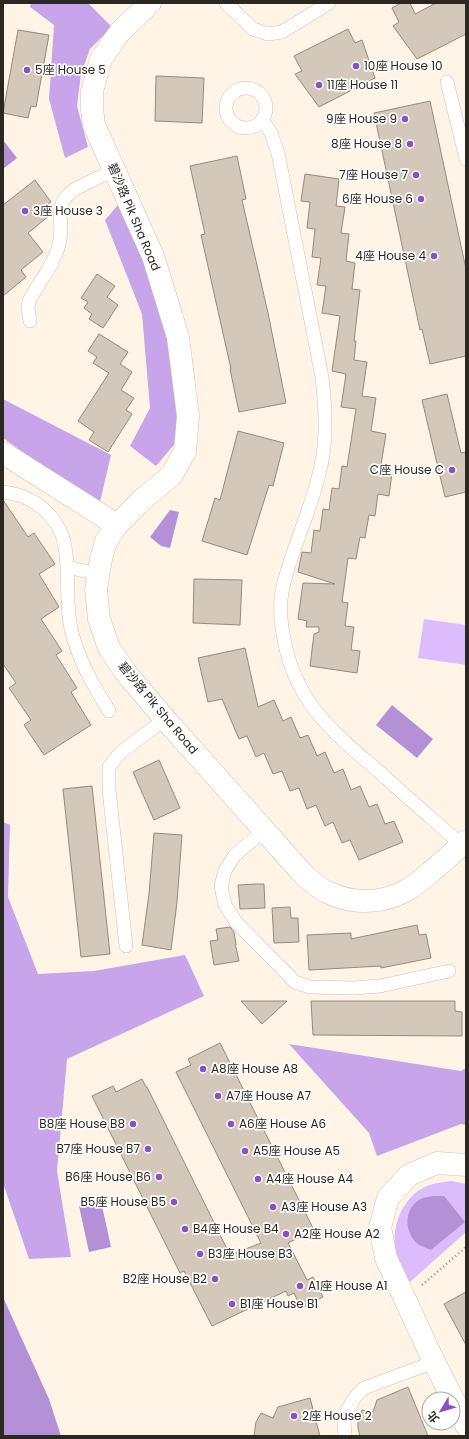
<svg xmlns="http://www.w3.org/2000/svg" width="469" height="1439" viewBox="0 0 469 1439" font-family="Poppins,'Noto Sans TC',sans-serif">
<style>
.green{fill:#ddbcfe}
.forest{fill:#c8a4eb}
.water{fill:#b491d6}
.building{fill:#d3c8ba;stroke:#948b7d}
.lines{fill:none;stroke-linecap:round;stroke-linejoin:round}
.lane-casing{stroke:#cbc1b2;stroke-width:14}
.street-casing{stroke:#cbc1b2;stroke-width:23}
.path{stroke:#958d83;stroke-width:2.5;stroke-dasharray:1 3;stroke-linecap:butt}
.lane{stroke:#fff;stroke-width:13}
.street{stroke:#fff;stroke-width:22}
.poi-dot{fill:#8f4ec3;stroke:#fff;stroke-width:1.5}
.labels{text-anchor:middle;stroke-width:3.5;stroke-linejoin:round;paint-order:stroke}
.poi-label{font-size:12px;fill:#2b2721;stroke:#fff;text-anchor:start}
.street-label{font-size:12px;fill:#2b2721;stroke:#fff}
</style>
<rect width="100%" height="100%" fill="#fff4e5"/>
<path class="green" d="M424,619L466,625V665L418,658Z
M452,1181L466,1184V1232L410,1282C405,1274 399,1266 397,1257C389,1231 401,1197 427,1186C435,1183 443,1182 452,1181Z"/>
<path class="forest" d="M31,3H88L112,27L90,49L81,74L77,106L88,147L65,158L49,99L54,25L30,7Z
M118,205L148,269L171,335L177,400L178,440L156,466L130,446L150,408L142,314L105,220Z
M3,399L111,455L99,506L3,438Z
M3,822L10,825L8,897L38,974L94,971L185,955L204,996L67,1059L57,1171L71,1257L29,1259L3,1183Z
M289,1044L461,1071L466,1068V1125L461,1124L377,1156L369,1133Z"/>
<path class="water" d="M3,140L17,158L3,169Z
M170,510L179,512L170,548L161,546L150,537Z
M392,705L433,739L417,758L376,725Z
M433,1196H444L465,1222L431,1250C427,1248 423,1247 419,1245C403,1233 403,1206 423,1198C426,1197 430,1197 433,1196Z
M101,1201L111,1247L89,1252L79,1206Z
M3,1297L49,1399L61,1436H3Z"/>
<path class="building" d="M401,3H410L415,14L436,3H466V34L417,59L393,26L399,22L392,8Z
M348,29L355,43L362,40L375,78L319,107L295,74L302,71L294,56Z
M18,30L49,35L36,107L31,106L28,118L3,113Z
M156,76L204,78L202,123L155,121Z
M430,101L466,269V356L430,364L422,329L420,330L374,113Z
M237,156L246,199L242,200L268,313L286,403L239,412L230,369H231L201,235L205,234L190,166Z
M305,174L339,179L336,206L345,207L341,233L349,234L346,261L355,263L352,289L360,290L354,341H356L354,360L367,362L362,396L376,398L371,431L386,434L380,471L392,473L389,496L378,494L375,516L369,515L365,538L360,537L356,559L348,558L342,602L348,603L345,626L354,627L351,650L360,651L357,673L310,666L314,634L319,632V627H306L307,621L298,619L303,583L335,584L298,572L302,552L311,553L314,530L320,531L323,509L329,510L332,488L339,489L342,466L347,467L356,409L341,407L346,374L332,371L340,316L322,313L326,286L317,285L321,258L312,257L315,229L307,228L310,202L301,201Z
M35,180L51,202L44,207L50,215L28,233L43,252L21,270L26,277L3,296V205Z
M97,274L115,286L107,297L118,305L103,328L89,319L92,314L84,308L88,302L81,298Z
M99,334L128,352L120,364L132,372L121,390L134,398L126,410L132,414L108,452L89,440L94,432L78,421L109,373L93,363L97,357L88,351Z
M447,394L461,453L466,452V492L445,497L422,400Z
M238,431L284,443L273,486L269,485L247,555L202,541L215,498L220,500Z
M3,500L28,537L34,533L55,564L39,574L59,607L41,619L62,651L56,655L77,688L71,692L91,725L44,755L24,725L31,720L9,688L16,683L3,664Z
M194,579L242,580L240,625L193,623Z
M245,648L258,707L274,700L283,721L291,717L300,738L308,735L317,756L325,752L334,773L343,769L351,790L360,786L369,807L377,804L385,824L394,821L403,842L359,860L350,840L342,843L333,822L325,826L316,805L307,809L299,788L290,791L282,771L273,774L264,753L256,757L247,736L239,739L222,699L208,702L198,658Z
M159,760L180,808L154,820L133,772Z
M92,786L110,954L81,957L63,789Z
M154,833L182,835L177,902L171,950L142,945L149,894Z
M257,884H264L265,908L240,909L238,885Z
M290,907L291,918H298L299,942L274,943L272,908Z
M417,925L419,935L426,934L431,958L381,968V966L309,970L307,935L351,933V939Z
M230,927L234,932L236,945H235L236,947L239,961L214,965L210,941L218,940L216,929Z
M241,1001H287L262,1024Z
M311,1001H455V1011L462,1012V1036L313,1035Z
M220,1043L314,1230L288,1243L307,1280L313,1277L323,1297L301,1308L294,1293L288,1296L286,1291L212,1326L184,1271L180,1273L92,1096L113,1086L116,1092L142,1079L146,1087H147L230,1255L261,1243L176,1072L191,1065L188,1059Z
M466,1292V1345L444,1304Z
M408,1387L428,1436H360L358,1428V1419L362,1410L373,1412L377,1400Z
M310,1398L320,1436H254L256,1422L261,1413L273,1418L278,1407Z"/>
<g class="lines">
<g class="lane-casing">
<path id="lane" d="M226,3L253,29L268,34L282,32L329,3
M447,82L466,159
M226 108a20 20 0 1 1 40 0a20 20 0 1 1-40 0Z
M262,120L271,133L278,153L322,377C325,403 327,429 323,455C316,498 296,538 285,579C279,598 280,620 284,639C296,706 337,735 385,777C410,800 436,822 462,845
M30,321L28,308L29,301C39,281 56,263 60,240C64,218 51,204 77,188L114,170
M4,492C10,493 18,494 24,497C44,505 62,525 65,547C70,574 65,601 71,629C78,659 93,685 109,711
M67,567L98,574
M264,830L235,855L225,870L221,886L225,905L236,922L295,982L310,987L354,988L380,986L449,971
M126,946L109,790V767L120,753L165,719
M345,1436L344,1422L348,1409L355,1397L364,1388L434,1362"/>
</g>
<g class="street-casing">
<path id="street" d="M150,3L120,32L101,59L92,91V109L94,125L153,256L178,337L188,416L185,451L172,475L143,499L117,525L106,541L101,559L96,589L99,619L109,648L126,673L165,719L304,875C313,883 322,891 334,895C356,904 384,903 405,891C417,885 428,874 439,865C448,857 457,849 466,841
M3,453L117,525
M453,1399L434,1362L386,1258L380,1227L388,1198L409,1175L437,1163L466,1165
M453,1399L466,1425"/>
</g>
<path class="path" d="M422,1285L466,1247"/>
<use href="#lane" class="lane"/>
<use href="#street" class="street"/>
</g>
<g class="poi-dot">
<circle cx="356" cy="66" r="4"/>
<circle cx="27" cy="70" r="4"/>
<circle cx="319" cy="85" r="4"/>
<circle cx="405" cy="119" r="4"/>
<circle cx="410" cy="144" r="4"/>
<circle cx="416" cy="175" r="4"/>
<circle cx="421" cy="199" r="4"/>
<circle cx="25" cy="211" r="4"/>
<circle cx="434" cy="256" r="4"/>
<circle cx="452" cy="470" r="4"/>
<circle cx="203" cy="1069" r="4"/>
<circle cx="218" cy="1096" r="4"/>
<circle cx="133" cy="1124" r="4"/>
<circle cx="231" cy="1124" r="4"/>
<circle cx="148" cy="1149" r="4"/>
<circle cx="245" cy="1151" r="4"/>
<circle cx="159" cy="1177" r="4"/>
<circle cx="258" cy="1179" r="4"/>
<circle cx="174" cy="1202" r="4"/>
<circle cx="273" cy="1207" r="4"/>
<circle cx="185" cy="1229" r="4"/>
<circle cx="286" cy="1234" r="4"/>
<circle cx="200" cy="1254" r="4"/>
<circle cx="215" cy="1279" r="4"/>
<circle cx="300" cy="1286" r="4"/>
<circle cx="232" cy="1304" r="4"/>
<circle cx="294" cy="1416" r="4"/>
</g>
<g class="labels">
<g class="poi-label">
<text x="364" y="70">10座 House 10</text>
<text x="35" y="74">5座 House 5</text>
<text x="327" y="89">11座 House 11</text>
<text x="397" y="123" text-anchor="end">9座 House 9</text>
<text x="402" y="148" text-anchor="end">8座 House 8</text>
<text x="408" y="179" text-anchor="end">7座 House 7</text>
<text x="413" y="203" text-anchor="end">6座 House 6</text>
<text x="33" y="215">3座 House 3</text>
<text x="426" y="260" text-anchor="end">4座 House 4</text>
<text x="444" y="474" text-anchor="end">C座 House C</text>
<text x="211" y="1073">A8座 House A8</text>
<text x="226" y="1100">A7座 House A7</text>
<text x="125" y="1128" text-anchor="end">B8座 House B8</text>
<text x="239" y="1128">A6座 House A6</text>
<text x="140" y="1153" text-anchor="end">B7座 House B7</text>
<text x="253" y="1155">A5座 House A5</text>
<text x="151" y="1181" text-anchor="end">B6座 House B6</text>
<text x="266" y="1183">A4座 House A4</text>
<text x="166" y="1206" text-anchor="end">B5座 House B5</text>
<text x="281" y="1211">A3座 House A3</text>
<text x="193" y="1233">B4座 House B4</text>
<text x="294" y="1238">A2座 House A2</text>
<text x="208" y="1258">B3座 House B3</text>
<text x="207" y="1283" text-anchor="end">B2座 House B2</text>
<text x="308" y="1290">A1座 House A1</text>
<text x="240" y="1308">B1座 House B1</text>
<text x="302" y="1420">2座 House 2</text>
</g>
<g class="street-label">
<text transform="translate(134 217) rotate(67)" y="4">碧沙路 Pik Sha Road</text>
<text transform="translate(158 708) rotate(50)" y="4">碧沙路 Pik Sha Road</text>
</g>
</g>
<rect width="469" height="1439" fill="none" stroke="#2b2721" stroke-width="8"/>
<g transform="translate(441 1411) rotate(232)"><circle r="19" fill="#ffffff" stroke="#aaa9a6"/>
<path d="M0-3L7 15L0 10L-7 15Z" fill="#8f4ec3"/>
<text y="-6" font-size="11" font-weight="bold" text-anchor="middle" fill="#2b2721">北</text>
</g>
</svg>
